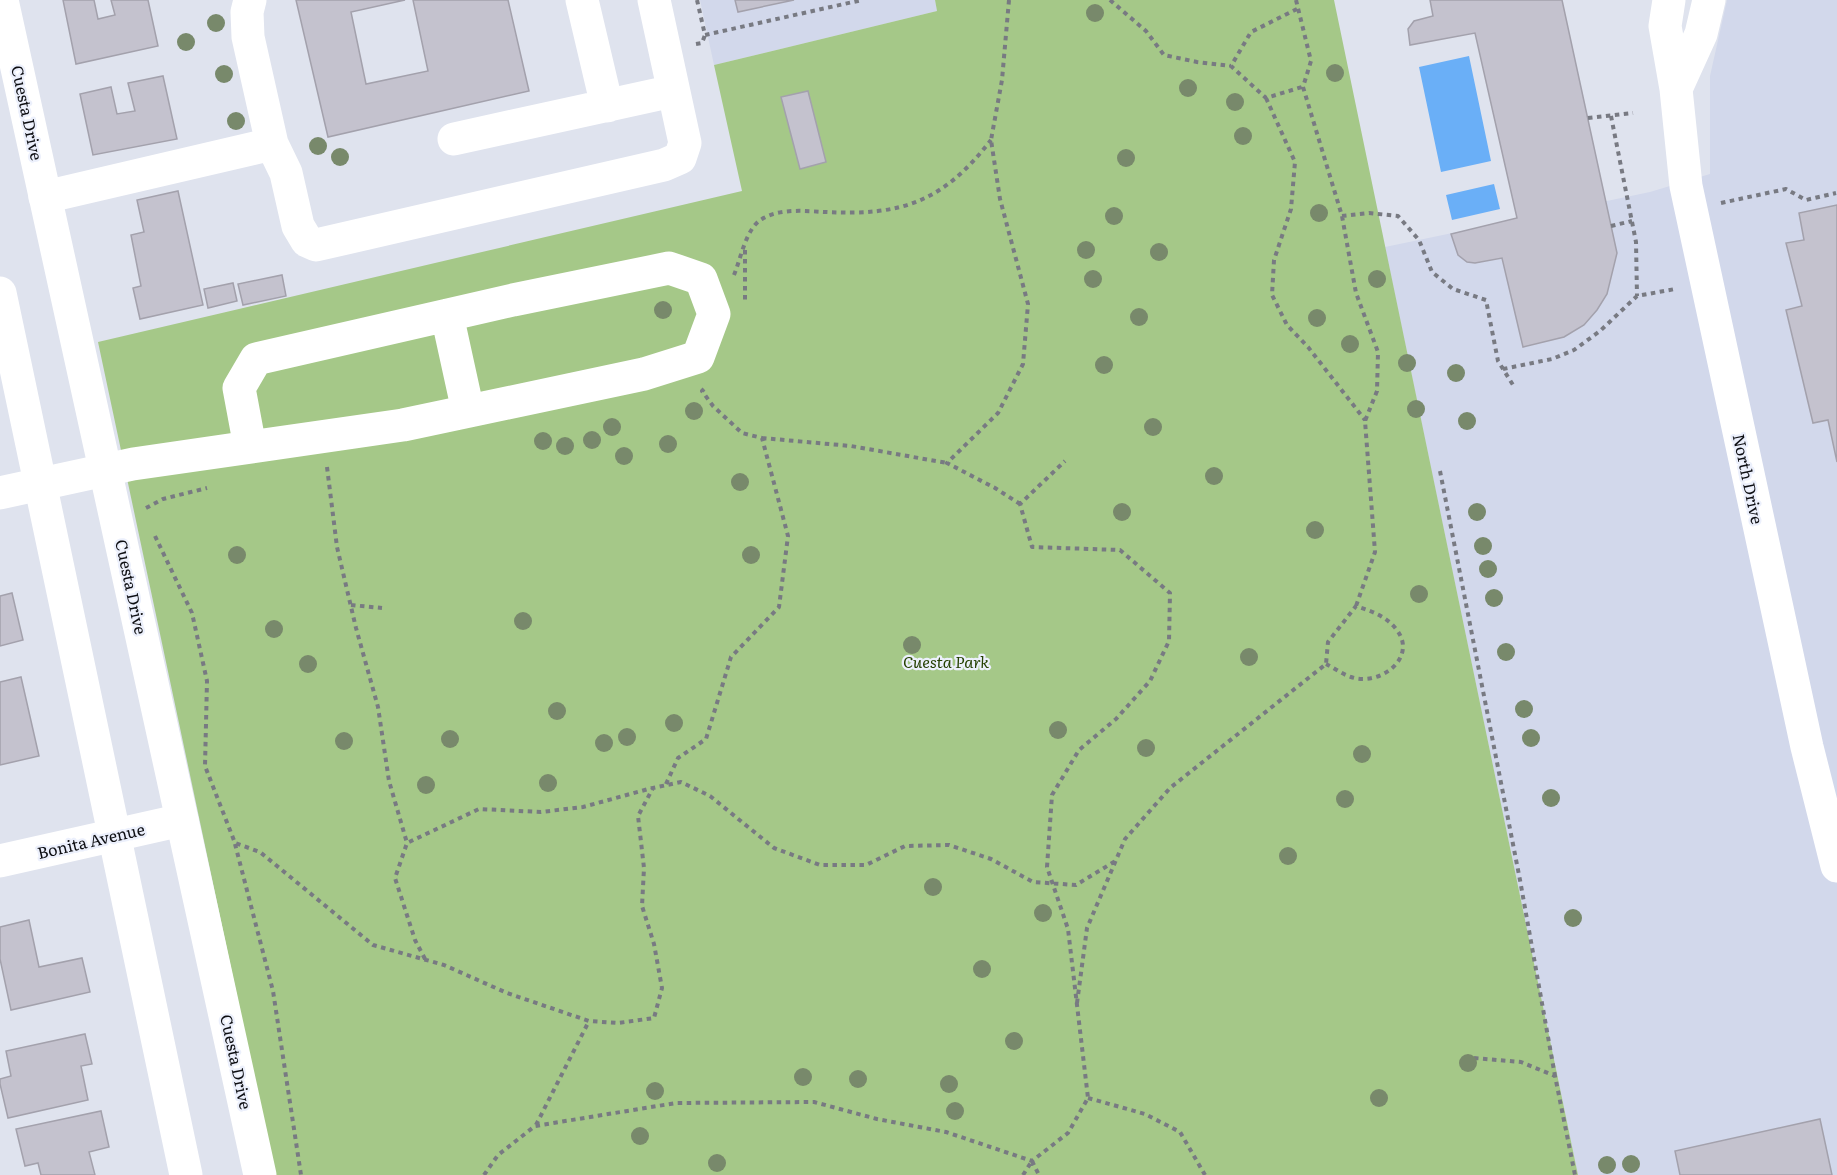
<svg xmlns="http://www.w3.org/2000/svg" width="1837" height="1175" viewBox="0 0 1837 1175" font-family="Literata,serif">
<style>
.built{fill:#d2d8eb}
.green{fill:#a5c888}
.water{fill:#6aaff7}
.building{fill:#c4c2ce;stroke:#a3a1ac;stroke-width:1.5}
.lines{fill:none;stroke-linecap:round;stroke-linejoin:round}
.path{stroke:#787a82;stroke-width:4;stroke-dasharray:4.5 4.5;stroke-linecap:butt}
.minor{stroke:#fff;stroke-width:33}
.major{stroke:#fff;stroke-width:33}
.tree{fill:#78896b}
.labels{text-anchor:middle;stroke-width:4.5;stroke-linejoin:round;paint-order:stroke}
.street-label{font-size:16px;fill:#0d0e12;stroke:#ecf0fc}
.park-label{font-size:16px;font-style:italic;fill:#244000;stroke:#ecf0fc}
</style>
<rect width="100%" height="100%" fill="#dfe3ee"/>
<path class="built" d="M700,0H935L937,11L714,65Z
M1727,0H1837V1175H1578L1385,247L1650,192L1710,174V76Z"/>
<path class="green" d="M935,0H1334L1578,1175H275L98,342L742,191L714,65L937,11Z"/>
<path class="water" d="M1469,56L1491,161L1441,172L1419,67Z
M1494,184L1500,209L1452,220L1446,195Z"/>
<path class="building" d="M63,0H94L98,19L115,15L111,0H148L158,46L76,64Z
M296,0H405L351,12L366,84L428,71L413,0H508L529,91L328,137Z
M735,0H794L738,12Z
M1430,0H1562L1617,253L1607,294L1597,310L1584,325L1564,337L1523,347L1502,258L1475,263L1467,262L1458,255L1451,234L1517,218L1475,33L1410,45L1408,29L1414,21L1433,16Z
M163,76L177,139L93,155L80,94L111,87L117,114L135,111L128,83Z
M808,91L826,162L800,169L781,97Z
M178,191L203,305L140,319L133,288L141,286L131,235L144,232L137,200Z
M1837,205V462L1828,420L1813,423L1786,310L1802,306L1786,243L1804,240L1799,213Z
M282,275L286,296L243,305L238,284Z
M233,283L237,301L208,308L204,289Z
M12,593L23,640L0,646V596Z
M21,677L39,756L0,765V682Z
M29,920L39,967L82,958L90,992L11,1010L0,959V927Z
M85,1034L92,1064L81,1066L88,1100L8,1118L0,1084V1079L11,1076L6,1051Z
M101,1111L109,1147L89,1152L95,1175H41L38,1163L25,1166L16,1129Z
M1820,1119L1832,1175H1680L1675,1151Z"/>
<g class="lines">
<path class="path" d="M697,0L705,35L862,0
M1009,0L1002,80L991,140L1000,199L1028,304L1023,364L998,413L947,463L995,488L1020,504
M1110,0L1146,31L1164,55L1197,62L1231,66
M1296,0L1311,61L1303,87L1342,216L1356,293L1378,352L1377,391L1365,421L1375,552L1356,606
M1297,9L1251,32L1231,66L1266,98L1302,87
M696,44L702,43L705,35
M1266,98L1295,162L1291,209L1274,260L1272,295L1287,325L1308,347L1365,420
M1611,116L1636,242L1637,296
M1588,118L1633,113
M1721,203L1786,189L1806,200L1836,193
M1342,216L1369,213L1398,216L1419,240L1432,272L1453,289L1486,300L1498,361L1513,385
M1611,226L1632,221
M745,250V300
M734,275C741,258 746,228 762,219C780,208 805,211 825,212C902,216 943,202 991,140
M1503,369L1552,359L1574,350L1600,331L1637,296L1675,289
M762,438L851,446L947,463
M327,467L337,547L356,628L378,707L389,781L407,843
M1440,471L1520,880L1555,1076
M146,508L163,499L207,488
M155,536L192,613L207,681L205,766L235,843L260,852L373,945L444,965L507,993L589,1021L618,1023L654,1018L662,988L654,944L642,906L644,868L638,816L653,788L681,782L710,796L774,848L820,865H866L905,846L949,845L991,859L1033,882L1076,885L1117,860
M351,605L382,608
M666,784L678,758L706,739L731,657L779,607L788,536L762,438L742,433L713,406L702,391L704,389
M235,844L273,991L301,1175
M425,959L415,940L395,878L407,843L479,809L541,812L583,807L652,788
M1077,1003L1087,928L1125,839L1170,788L1326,664L1328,642L1356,606C1371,611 1386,616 1396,629C1419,657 1380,687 1351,677C1342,674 1334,668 1326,664
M1474,1058L1521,1062L1555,1076L1575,1175
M1088,1098L1145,1114L1180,1132L1205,1175
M536,1125L589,1021
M1032,1161L1039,1175
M484,1175L498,1155L535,1126L676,1103L814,1102L877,1119L946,1132L1032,1161L1068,1133L1088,1098L1068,929L1047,867L1052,795L1079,750L1116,719L1150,681L1169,641L1170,593L1120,550L1032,547L1020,504L1065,461
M1023,1175L1032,1161"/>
<path class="minor" d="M250,0L247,12L248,37L272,144L286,173L298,226L307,241L316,245L664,165L680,158L685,143L654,0
M582,0L607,106
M1669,0L1665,26L1676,89L1686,186L1807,747L1837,866
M1676,89L1701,34L1709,0
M454,139L673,91
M45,197L272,144
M447,315L468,411
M0,493L133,464L403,425L644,374L698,357L714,314L701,279L669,268L513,300L256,359L239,388L250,447
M0,861L182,820"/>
<path class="major" d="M2,0L260,1175
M0,293L186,1175"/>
</g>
<g class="tree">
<circle cx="1095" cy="13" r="9"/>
<circle cx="216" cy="23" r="9"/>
<circle cx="186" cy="42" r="9"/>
<circle cx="1335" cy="73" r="9"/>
<circle cx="224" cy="74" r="9"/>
<circle cx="1188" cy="88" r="9"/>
<circle cx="1235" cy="102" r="9"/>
<circle cx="236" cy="121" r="9"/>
<circle cx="1243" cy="136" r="9"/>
<circle cx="318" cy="146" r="9"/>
<circle cx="340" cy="157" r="9"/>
<circle cx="1126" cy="158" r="9"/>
<circle cx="1319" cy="213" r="9"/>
<circle cx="1114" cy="216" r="9"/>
<circle cx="1086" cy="250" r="9"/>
<circle cx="1159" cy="252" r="9"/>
<circle cx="1093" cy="279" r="9"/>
<circle cx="1377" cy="279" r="9"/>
<circle cx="663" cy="310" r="9"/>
<circle cx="1139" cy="317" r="9"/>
<circle cx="1317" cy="318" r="9"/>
<circle cx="1350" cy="344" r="9"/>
<circle cx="1407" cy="363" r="9"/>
<circle cx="1104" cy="365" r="9"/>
<circle cx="1456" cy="373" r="9"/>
<circle cx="1416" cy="409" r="9"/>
<circle cx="694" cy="411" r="9"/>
<circle cx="1467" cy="421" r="9"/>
<circle cx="612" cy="427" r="9"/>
<circle cx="1153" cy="427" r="9"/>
<circle cx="592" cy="440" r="9"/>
<circle cx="543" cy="441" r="9"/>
<circle cx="668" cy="444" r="9"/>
<circle cx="565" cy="446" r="9"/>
<circle cx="624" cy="456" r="9"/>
<circle cx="1214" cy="476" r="9"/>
<circle cx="740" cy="482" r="9"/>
<circle cx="1122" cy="512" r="9"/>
<circle cx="1477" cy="512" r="9"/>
<circle cx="1315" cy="530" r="9"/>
<circle cx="1483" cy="546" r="9"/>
<circle cx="237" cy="555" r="9"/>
<circle cx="751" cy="555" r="9"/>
<circle cx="1488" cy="569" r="9"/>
<circle cx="1419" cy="594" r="9"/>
<circle cx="1494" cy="598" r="9"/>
<circle cx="523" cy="621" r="9"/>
<circle cx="274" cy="629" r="9"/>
<circle cx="912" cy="645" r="9"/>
<circle cx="1506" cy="652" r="9"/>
<circle cx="1249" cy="657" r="9"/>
<circle cx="308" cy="664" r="9"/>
<circle cx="1524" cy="709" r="9"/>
<circle cx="557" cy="711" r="9"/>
<circle cx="674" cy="723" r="9"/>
<circle cx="1058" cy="730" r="9"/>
<circle cx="627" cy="737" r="9"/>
<circle cx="1531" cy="738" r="9"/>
<circle cx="450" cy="739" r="9"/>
<circle cx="344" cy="741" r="9"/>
<circle cx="604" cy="743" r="9"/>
<circle cx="1146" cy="748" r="9"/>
<circle cx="1362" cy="754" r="9"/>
<circle cx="548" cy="783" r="9"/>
<circle cx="426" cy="785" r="9"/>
<circle cx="1551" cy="798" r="9"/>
<circle cx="1345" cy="799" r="9"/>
<circle cx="1288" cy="856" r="9"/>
<circle cx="933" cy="887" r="9"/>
<circle cx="1043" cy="913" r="9"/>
<circle cx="1573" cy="918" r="9"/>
<circle cx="982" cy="969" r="9"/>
<circle cx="1014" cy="1041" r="9"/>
<circle cx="1468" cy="1063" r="9"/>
<circle cx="803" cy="1077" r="9"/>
<circle cx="858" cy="1079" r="9"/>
<circle cx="949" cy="1084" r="9"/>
<circle cx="655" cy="1091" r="9"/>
<circle cx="1379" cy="1098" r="9"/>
<circle cx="955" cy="1111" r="9"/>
<circle cx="640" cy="1136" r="9"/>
<circle cx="717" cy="1163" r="9"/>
<circle cx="1631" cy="1164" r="9"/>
<circle cx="1607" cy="1165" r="9"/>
</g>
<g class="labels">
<g class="street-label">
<text transform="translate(27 113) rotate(78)" y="6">Cuesta Drive</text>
<text transform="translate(1748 479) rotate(78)" y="6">North Drive</text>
<text transform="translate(131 587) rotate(78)" y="6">Cuesta Drive</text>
<text transform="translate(91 841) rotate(-13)" y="6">Bonita Avenue</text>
<text transform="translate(236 1062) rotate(78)" y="6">Cuesta Drive</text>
</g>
<g class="park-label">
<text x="946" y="668">Cuesta Park</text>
</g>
</g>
</svg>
